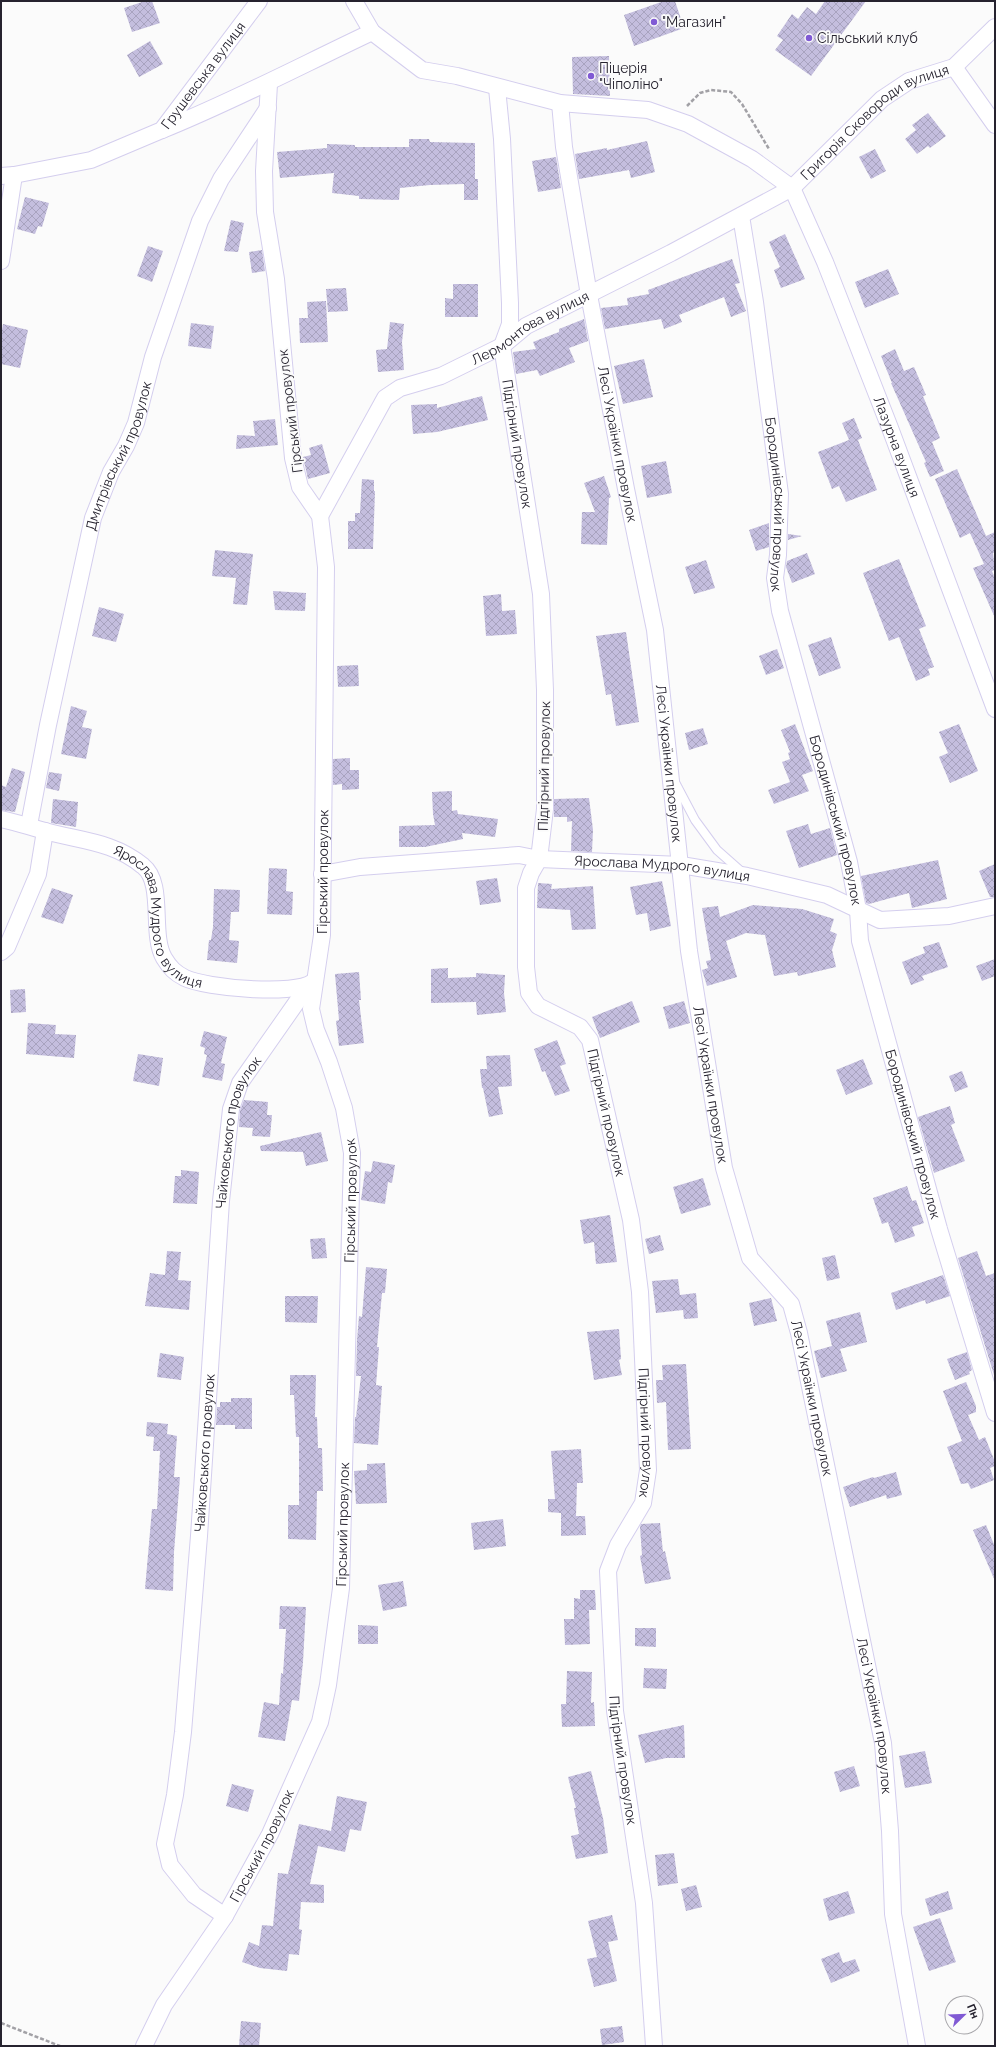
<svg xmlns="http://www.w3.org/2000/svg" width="996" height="2047" viewBox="0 0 996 2047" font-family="Raleway,sans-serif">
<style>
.building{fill:url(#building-cross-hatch)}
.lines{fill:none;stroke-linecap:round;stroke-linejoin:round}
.lane-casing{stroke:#d4ceee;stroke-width:10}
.street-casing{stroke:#d4ceee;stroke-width:18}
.path{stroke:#a2a1a6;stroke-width:2.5;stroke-dasharray:4 2;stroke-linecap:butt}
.lane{stroke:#fff;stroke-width:8}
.street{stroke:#fff;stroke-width:16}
.poi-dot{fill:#805ad4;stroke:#fbfbfb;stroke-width:1.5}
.labels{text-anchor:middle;stroke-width:3.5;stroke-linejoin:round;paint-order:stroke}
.poi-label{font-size:14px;fill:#26232f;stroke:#fbfbfb;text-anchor:start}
.street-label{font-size:14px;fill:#26232f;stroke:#fbfbfb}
</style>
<defs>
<pattern id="building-cross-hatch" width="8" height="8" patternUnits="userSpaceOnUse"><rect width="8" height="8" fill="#c4bede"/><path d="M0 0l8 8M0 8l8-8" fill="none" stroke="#a8a3bf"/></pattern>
</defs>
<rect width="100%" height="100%" fill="#fbfbfb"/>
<path class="building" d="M145,1H152L160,23L132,32L124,8Z
M664,1H675L684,28L634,46L624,15Z
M825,1H866L811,76L775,50L783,40L777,36L792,14L798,19L807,7L816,14Z
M150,41L163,64L139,77L127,55Z
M609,56L610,96L573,94L572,57Z
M928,113L946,136L930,148L928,146L917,154L905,139L916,130L912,125Z
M409,139H429L430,142L475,143V179H478V200H464V184L430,185L400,188L399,200L359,199V196L332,193L334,173L280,178L277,152L327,148V144L355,145V147H409Z
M647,141L655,172L631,178L629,170L579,179L575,154L607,148V150Z
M875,149L886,171L871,179L859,157Z
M556,157L561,188L538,192L532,161Z
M25,197L49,203L42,227L38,226L35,234L17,229Z
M231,220L244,223L238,252L224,251Z
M785,234L805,279L781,288L774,270L780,267L769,242Z
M148,246L163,251L152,282L137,276Z
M262,250L265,271L252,273L249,252Z
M732,259L740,283L735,284L746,311L731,317L724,297L679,315L682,322L664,329L661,319L605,329L601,308L628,305L627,298L649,294L648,290Z
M888,269L899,294L865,308L855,282Z
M453,284H478V317H445V298L453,299Z
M346,288L348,311L328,312L326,289Z
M326,301L328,342L300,343L299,318H308L307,302Z
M584,319L588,341L569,348L575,362L540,376L537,370L516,374L513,352L536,349L533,342L559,332V329Z
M390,322L404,324L402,342L404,370L378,372L376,350L387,349Z
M191,323L214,326L211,349L188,346Z
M3,324L28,330L20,368L1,364V336Z
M895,349L904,371L914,367L926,395L923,396L940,438L932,442L944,471L930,477L924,463L926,462L891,383H892L881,356Z
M644,359L653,397L623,404L614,366Z
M482,396L488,420L437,432L413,434L411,405L437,404V408Z
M854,418L862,438L858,440L877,490L846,502L839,486L832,489L818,452L849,440L842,423Z
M275,419L278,445L236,449L237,435L255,436L253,421Z
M322,444L330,473L308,479L303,457L311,455L309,448Z
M666,461L672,493L647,498L641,466Z
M957,469L986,536L995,532V552L993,553L995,570L992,571L995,579V618L973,568L984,564L970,533L960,538L935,479Z
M604,476L611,497L609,498L607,545L581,544L582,512H595L584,483Z
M362,479L374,480V491H375L373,549H348V521H355V513H360Z
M769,523V547L756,551L749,530Z
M788,534L802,536L788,540Z
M215,550L253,554L247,605L233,604L236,578L212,576Z
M807,553L815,574L792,583L786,567L787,561Z
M899,559L926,626L919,629L934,667L928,669L930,675L916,681L899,637L889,641L863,573Z
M706,560L715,588L694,594L685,567Z
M273,591L306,593L305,611L275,610Z
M501,594L502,611L515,610L517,634L486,636L483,596Z
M99,607L124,614L116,642L92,636Z
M626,632L639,722L616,726L611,694L606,695L596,636Z
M831,637L841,668L819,676L808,645Z
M777,649L784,668L766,675L759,656Z
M358,665L359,686L338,687L337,666Z
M71,706L87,711L82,727L92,729L86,759L61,754Z
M795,724L813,771L802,775L809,791L774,804L768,790L790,782L782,762L790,759L788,753L790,752L781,730Z
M959,724L978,771L950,783L939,757L948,753L939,732Z
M703,728L708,744L689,750L685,733Z
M350,758V770H359V789L342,790V784L333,785V759Z
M12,768L25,772L15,812L1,810V785L6,787Z
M49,772L62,774L59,791L46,788Z
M452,791V811L457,810L458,814L498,819L495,837L462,833L463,839L425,847H399V826L435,825L433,814L432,792Z
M589,798L593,830L592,852L571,851L572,821L567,822V817H554V799Z
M53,799L78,802L76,827L51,823Z
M808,824L811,834L830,828L837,855L799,868L786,831Z
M938,860L947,899L912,908L909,893L869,904L866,903L861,876Z
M995,864V897H990L979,871Z
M269,868L287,869L286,891L293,892L292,915L267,914Z
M497,878L501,902L480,905L476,881Z
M662,881L671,926L650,931L647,913L636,915L630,887Z
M538,883L552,884L551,889L593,886L596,929L572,930L570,910L537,908Z
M52,888L73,895L63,924L41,917Z
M214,889L240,890L239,912H231L229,940L239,941L237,963L207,960L209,940H211L213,927Z
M753,905L802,909L834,919L830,931L837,934L832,950L836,967L798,976L797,972L774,976L765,935L746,933L726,941L737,977L707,986L702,970L708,968L706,961L711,960L702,908L718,906L720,917Z
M939,942L948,967L922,976L924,980L911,985L902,962L925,953L923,947Z
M995,959V976L982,981L976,966Z
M448,968V978L476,977V973L505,975L504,993L506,1012L477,1015L476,1002L431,1003V969Z
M359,972L361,1000H359L364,1043L339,1046L336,1021L339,1020L335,974Z
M25,989L26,1012L11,1013L10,990Z
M632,1001L640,1022L600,1038L592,1017Z
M684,1001L690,1023L669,1029L663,1007Z
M28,1023L56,1025L55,1034L76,1035L74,1058L26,1054Z
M204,1031L227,1037L221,1063L225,1064L222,1081L202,1077L207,1055L204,1054L205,1048L200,1046Z
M557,1040L566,1064L560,1066L570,1091L555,1096L545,1071L542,1072L534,1049Z
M138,1054L163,1058L159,1086L133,1081Z
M510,1055L512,1086L498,1087L503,1114L489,1117L483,1088H482L480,1069H487L486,1056Z
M863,1059L873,1084L846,1095L836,1070Z
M962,1071L968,1087L955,1092L949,1076Z
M244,1100L268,1102L267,1115H272L270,1137L252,1136L253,1128L239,1127L240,1111Z
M950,1106L955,1123L951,1125L965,1161L934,1173L918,1117Z
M321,1132L328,1161L306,1166L303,1152L261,1151L260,1146Z
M373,1161L395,1165L392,1183L388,1182L385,1204L361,1200L365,1171L371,1172Z
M181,1170L199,1172L197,1204L173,1203L175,1176H181Z
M703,1178L711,1205L681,1214L673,1187Z
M907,1186L912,1201L916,1200L924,1223L912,1227L915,1236L895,1243L888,1222L882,1224L873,1198Z
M610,1215L617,1262L596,1264L594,1242L584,1244L580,1220Z
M660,1235L664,1250L649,1254L645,1239Z
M325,1238L327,1258L312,1259L310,1239Z
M167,1251L181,1252L178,1280L191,1281L189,1310L145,1306L150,1273L165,1275Z
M977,1251L986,1276L995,1273L994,1375L958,1258Z
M835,1255L840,1278L827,1281L822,1258Z
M366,1267L387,1269L385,1293H382L377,1347H379L376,1385L382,1386L378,1445L354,1443L355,1417H356L361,1376H356L357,1340L359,1316L362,1317Z
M943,1275L950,1296L926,1304L925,1300L896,1310L891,1293Z
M678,1279L680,1295L696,1293L698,1318L684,1319L683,1310L656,1313L652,1281Z
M285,1296H318L317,1323L285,1322Z
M771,1298L777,1321L754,1326L749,1303Z
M860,1312L867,1342L840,1349L847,1371L821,1378L814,1351L832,1346L826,1321Z
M619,1329L621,1359L619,1360L622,1375L594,1380L587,1332Z
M967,1352L972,1370L969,1372L970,1374L955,1380L947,1359Z
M160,1353L184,1357L181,1380L157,1377Z
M686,1364L691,1449L668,1450L666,1402L657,1403L656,1380H663L662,1365Z
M290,1375H316L315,1417H317L318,1448H322L323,1491H317L316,1540L288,1539V1505H299V1437H296L294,1395H290Z
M966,1382L976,1406V1412L968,1415L979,1440L985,1437L995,1462V1466L990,1468L994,1480L971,1489L968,1483L961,1484L947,1447L962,1441L943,1391Z
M231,1398H252V1429H235V1425H216L217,1407H220V1402H231Z
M147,1422L168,1424L167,1434L177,1436L174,1477H180L174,1552L173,1591L145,1589L152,1509H157L160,1451H153L154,1437L146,1436Z
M581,1449L583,1483H577L576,1516H585L586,1535L561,1536V1513L548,1512V1499H555L551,1451Z
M385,1463L387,1503L356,1504L354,1471L367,1470V1464Z
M896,1472L902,1495L887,1499L886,1495L850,1507L843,1487L873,1477L874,1478Z
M503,1519L506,1546L474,1550L471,1523Z
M660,1523L663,1552L665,1551L671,1579L645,1584L640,1556L642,1555L640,1527L641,1524Z
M986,1525L995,1547V1581L973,1530Z
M403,1581L407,1606L383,1611L378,1585Z
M580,1590H595L596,1610H589L590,1644L565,1645L564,1619H574V1598L580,1599Z
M280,1606L306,1607L303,1662L299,1701L292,1700L285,1741L258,1737L264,1702L279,1705L281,1673L283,1674L286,1629H279Z
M358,1625L378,1626V1644H358Z
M635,1628H656V1647L635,1646Z
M644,1668L667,1669L666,1689L643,1688Z
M567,1671L592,1672L591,1703L594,1702L595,1726L562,1727L561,1704H566Z
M684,1725L685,1758H666L645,1763L638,1735Z
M925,1751L932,1783L905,1788L899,1756Z
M854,1766L860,1786L840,1792L834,1772Z
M591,1771L603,1818L608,1853L576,1859L571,1836L579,1834L574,1808H576L568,1777Z
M232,1784L254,1790L248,1812L226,1806Z
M337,1796L367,1802L361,1831L350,1829L345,1852L318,1846L310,1884L324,1885V1903L301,1902L299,1929L302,1930L299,1955L289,1954L287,1971L260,1968L242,1962L249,1942L259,1946L262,1925L273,1926L278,1873L288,1874L299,1824L331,1831Z
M674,1853L678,1883L658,1886L655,1855Z
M696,1885L702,1907L686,1911L681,1889Z
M848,1891L855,1913L829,1921L823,1899Z
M948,1891L953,1909L930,1916L925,1899Z
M612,1915L618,1940L608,1942L617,1981L594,1987L587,1959L597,1957L588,1921Z
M940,1918L956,1962L929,1971L913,1927Z
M839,1952L843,1963L855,1959L860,1971L831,1983L821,1959Z
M241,2021L261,2023L259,2046H239Z
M622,2026L624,2042L602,2045L600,2029Z"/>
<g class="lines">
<g class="lane-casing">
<path id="lane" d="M676,784L695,820L717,850L743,873"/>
</g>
<g class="street-casing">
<g id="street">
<path id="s1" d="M354,1L372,32L422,70L457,76L560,103L648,110L688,124L752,159L792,188L825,262L890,428L995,709"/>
<path d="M954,67L995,125"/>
<path id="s2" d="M497,88L502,139L510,303V324L502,346L541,594L545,690V809L539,859L531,873L526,888V967L529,993L538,1006L580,1027L590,1040L631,1220L640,1292L648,1470L643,1503L618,1545L608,1571L615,1711L644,1903L654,2046"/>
<path id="s3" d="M560,103L564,147L589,295L626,489L655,630L689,951L724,1168L750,1258L791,1304L799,1333L883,1743L890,1831L893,1914L917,2046"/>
<path d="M162,130C234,101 302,65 372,32"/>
<path id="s4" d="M1,176L14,175L91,160L162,130L259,1"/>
<path id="s5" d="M741,216L755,302L780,494L778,555L775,578L780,611L849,862L858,910L860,941L939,1229L995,1413"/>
<path d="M1,261L14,175"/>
<path id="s6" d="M320,516L385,398L400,388L441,376L502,346L526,326L671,253L792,188L882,99L909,81L954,67L995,27"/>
<path id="s7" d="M1,819C16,822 30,827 45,831C80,841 113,841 143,866C165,883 150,934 164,958C170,968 175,973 185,978C206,988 296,996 313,982"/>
<path id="s8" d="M29,825L48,725L93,518L111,472L126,446L136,423L153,357L200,221L221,179L268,108"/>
<path id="s9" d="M322,874L360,867L519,855L539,859L681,865L747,876L827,895L880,920L949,916L995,906"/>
<path d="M1,952L7,947L38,874L45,831"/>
<path id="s10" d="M225,1916L194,1895L170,1865L165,1844L175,1795L183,1732L199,1536L221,1201L231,1109L240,1083L308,986"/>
<path id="s11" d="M144,2046L164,2005L225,1916L270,1834L320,1722L328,1685L341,1588L352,1153L344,1108L329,1062L316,1030L311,1009L322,935L326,567L320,516L300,487L293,458L276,279L265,212L264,171L269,84"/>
</g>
</g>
<path class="path" d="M687,106L700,93L711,90L731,92L742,104L769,149
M1,2023L60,2046"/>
<use href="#lane" class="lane"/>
<use href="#street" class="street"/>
</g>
<g class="poi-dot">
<circle cx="654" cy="22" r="4"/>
<circle cx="809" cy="38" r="4"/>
<circle cx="591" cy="76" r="4"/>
</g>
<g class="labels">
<g class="poi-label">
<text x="662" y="27">"Магазин"</text>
<text x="817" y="43">Сільський клуб</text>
<text x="599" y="73">Піцерія<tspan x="599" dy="16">"Чіполіно"</tspan></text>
</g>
<g class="street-label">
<text dy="5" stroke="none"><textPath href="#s4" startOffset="237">Грушевська вулиця</textPath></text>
<text dy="5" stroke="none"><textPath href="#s6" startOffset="702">Григорія Сковороди вулиця</textPath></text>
<text dy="5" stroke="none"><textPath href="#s6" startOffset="297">Лермонтова вулиця</textPath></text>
<text transform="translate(290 411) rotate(-97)" y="5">Гірський провулок</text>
<text dy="5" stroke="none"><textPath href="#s2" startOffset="359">Підгірний провулок</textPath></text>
<text dy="5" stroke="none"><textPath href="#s3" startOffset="346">Лесі Українки провулок</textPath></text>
<text dy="5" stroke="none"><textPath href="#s1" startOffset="773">Лазурна вулиця</textPath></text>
<text dy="5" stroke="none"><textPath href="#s8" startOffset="381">Дмитрівський провулок</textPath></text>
<text dy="5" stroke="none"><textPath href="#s5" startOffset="291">Бородинівський провулок</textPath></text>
<text dy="5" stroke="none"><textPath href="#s3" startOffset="670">Лесі Українки провулок</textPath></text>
<text transform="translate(544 766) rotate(-89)" y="5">Підгірний провулок</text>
<text dy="5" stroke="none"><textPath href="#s5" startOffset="615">Бородинівський провулок</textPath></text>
<text dy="5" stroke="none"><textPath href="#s9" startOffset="342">Ярослава Мудрого вулиця</textPath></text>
<text dy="5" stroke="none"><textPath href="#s11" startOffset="1229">Гірський провулок</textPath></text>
<text dy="5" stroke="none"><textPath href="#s7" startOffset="206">Ярослава Мудрого вулиця</textPath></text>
<text dy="5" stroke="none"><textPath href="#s3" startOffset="994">Лесі Українки провулок</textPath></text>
<text dy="5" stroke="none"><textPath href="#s2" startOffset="1067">Підгірний провулок</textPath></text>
<text dy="5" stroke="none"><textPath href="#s10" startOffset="815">Чайковського провулок</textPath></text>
<text dy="5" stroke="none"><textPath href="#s5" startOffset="939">Бородинівський провулок</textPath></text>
<text dy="5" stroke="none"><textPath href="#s11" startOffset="893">Гірський провулок</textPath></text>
<text dy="5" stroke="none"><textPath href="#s3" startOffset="1330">Лесі Українки провулок</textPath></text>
<text dy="5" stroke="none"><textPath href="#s2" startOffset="1391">Підгірний провулок</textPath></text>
<text dy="5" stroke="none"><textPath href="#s10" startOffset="491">Чайковського провулок</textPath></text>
<text dy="5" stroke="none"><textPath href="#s11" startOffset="569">Гірський провулок</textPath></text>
<text dy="5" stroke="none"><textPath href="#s3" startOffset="1654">Лесі Українки провулок</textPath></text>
<text dy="5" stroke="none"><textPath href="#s2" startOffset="1728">Підгірний провулок</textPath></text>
<text dy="5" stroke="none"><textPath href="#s11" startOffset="233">Гірський провулок</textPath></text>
</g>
</g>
<rect width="996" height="2047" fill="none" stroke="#26232f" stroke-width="4"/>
<g transform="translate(964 2015) rotate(67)"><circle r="19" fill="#fbfbfb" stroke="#a6a5a9"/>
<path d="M0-3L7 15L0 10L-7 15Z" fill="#805ad4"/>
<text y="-6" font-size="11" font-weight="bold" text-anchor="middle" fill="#26232f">Пн</text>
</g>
</svg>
